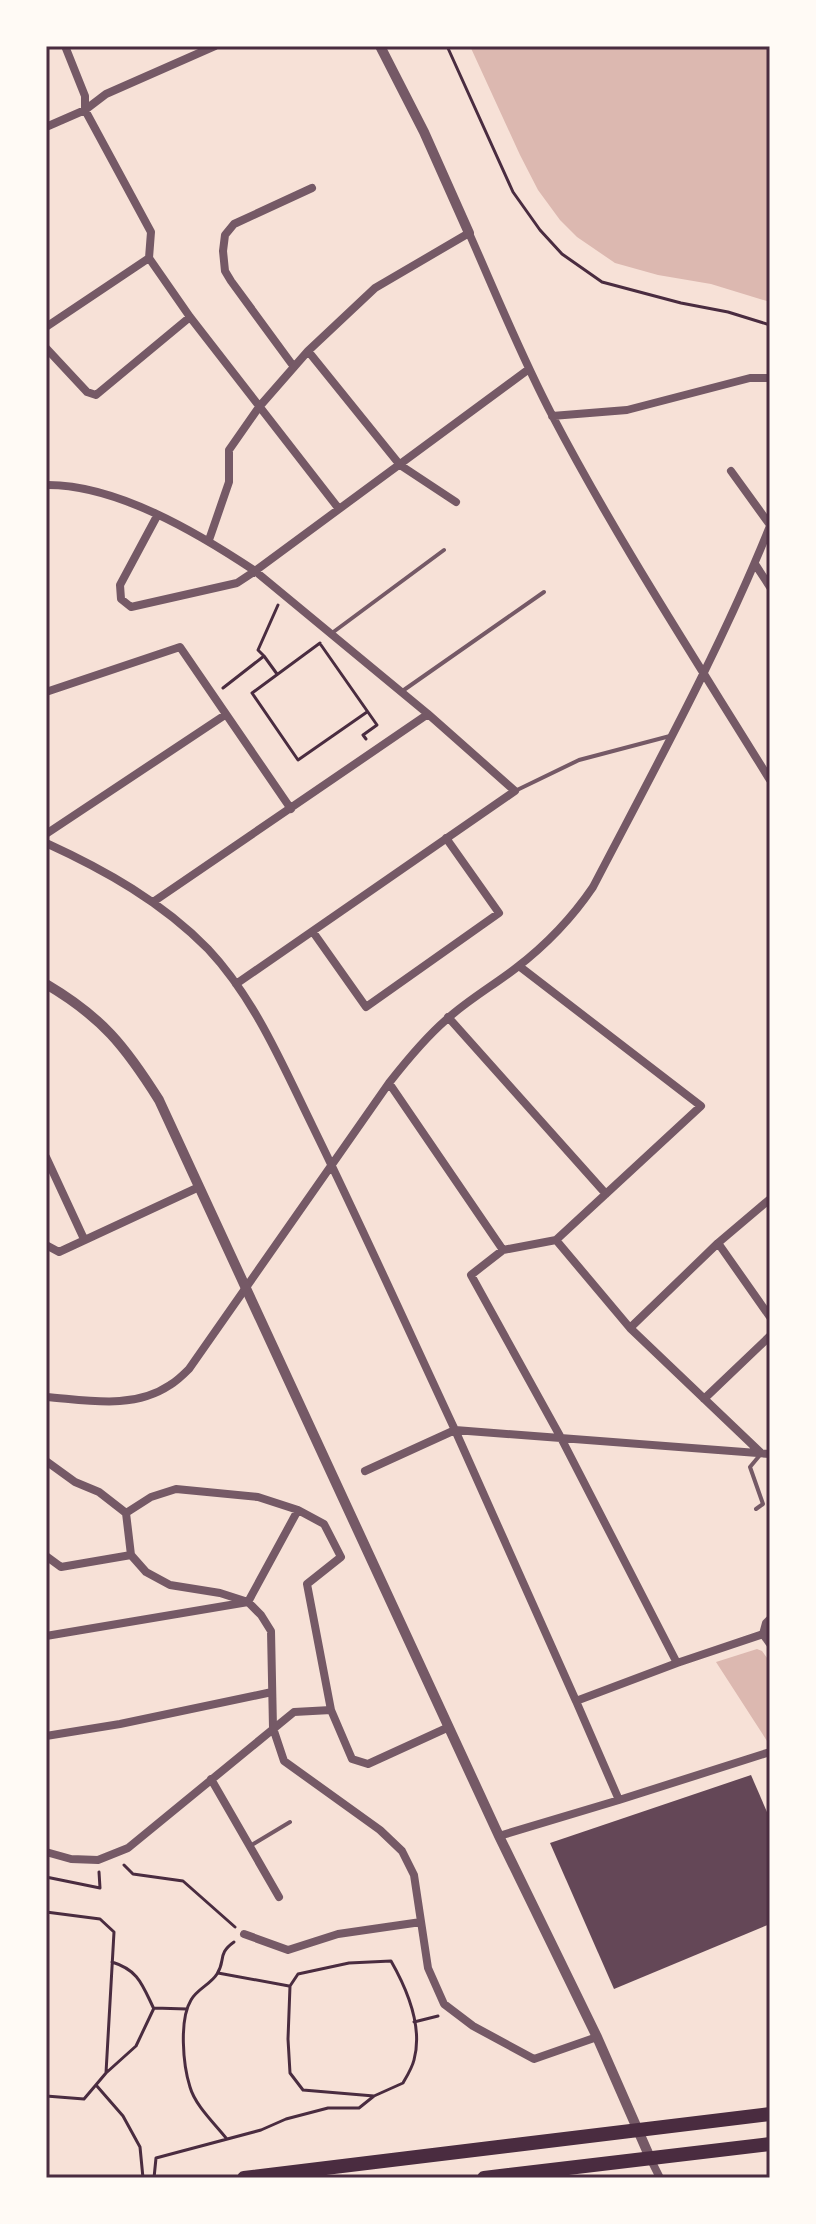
<svg xmlns="http://www.w3.org/2000/svg" width="816" height="2224" viewBox="0 0 816 2224" font-family="'Varela Round',sans-serif">
<style>
.water{fill:#dcb8b0}
.building{fill:#644757}
.lines{fill:none;stroke-linecap:round;stroke-linejoin:round}
.path{stroke:#4a2c40;stroke-width:3}
.service{stroke:#755966;stroke-width:4}
.minor{stroke:#755966;stroke-width:8}
.tertiary{stroke:#755966;stroke-width:10}
.trunk{stroke:#4a2c40;stroke-width:14}
.neatline{fill:none;stroke:#4a2c40;stroke-width:3}
</style>
<rect width="100%" height="100%" fill="#f7e1d7"/>
<path class="water" d="M470,46H770V302L711,284L658,275L615,263L577,237L560,220L538,190L520,155Z
M757,1649L762,1651L770,1662V1740L767,1741L716,1662Z"/>
<path class="building" d="M751,1775L770,1819V1924L614,1989L550,1843Z"/>
<g class="lines">
<path class="path" d="M447,46L513,192L540,230L562,254L602,282L681,303L728,312L770,325
M320,643L252,693L298,760L367,712
M321,645L377,725L363,735L366,739
M264,656L277,674
M223,688L264,656L258,650L278,605
M124,1865L133,1874L183,1881L235,1927
M46,1877L100,1888L99,1872
M46,1912L100,1919L114,1932L106,2073L84,2099L46,2096
M112,1962C138,1970 142,1984 153,2007
M218,1973L289,1986
M414,2022L438,2016
M106,2073L136,2046L154,2008L187,2009
M96,2085L123,2116L140,2147L143,2178
M226,2138C214,2123 195,2105 190,2087C183,2065 179,2020 191,2000C197,1989 211,1984 217,1974C226,1960 217,1954 234,1942
M154,2178L156,2158L261,2130L286,2119L328,2108H359L374,2096L403,2083C407,2076 412,2068 414,2060C423,2027 407,1989 391,1961L349,1963L298,1974L290,1986L288,2039L290,2073L303,2090L374,2096"/>
<path class="service" d="M332,633L444,550
M401,692L544,592
M515,791L579,760L670,736
M756,1509L763,1504L750,1467L760,1455
M250,1846L290,1822"/>
<path class="minor" d="M65,46L85,96V110L151,232L149,258L190,317L339,509
M46,127L85,110L106,94L215,46
M46,327L149,258
M46,348L87,392L96,395L190,317
M308,351L400,465L456,502
M294,367L231,281L225,271L223,251L225,235L234,224L312,188
M552,416L627,410L750,378H770
M731,471L770,525
M46,485C116,484 198,533 255,571L237,583L131,607L121,599L120,585L157,516
M209,540L229,482V450L259,407L308,351L375,288L469,233C496,294 521,356 552,415C618,541 696,660 770,780
M755,564L770,587
M46,692L180,647L291,809
M46,834L225,715
M46,843C105,870 162,902 208,949C255,999 283,1066 313,1127C362,1227 408,1329 455,1430L770,1454
M153,902L428,714
M313,932L366,1007L499,913L446,838
M236,984L515,791L428,714L255,571L529,369
M448,1017L606,1194
M389,1083L503,1250
M46,1157L84,1239
M556,1240L630,1328L760,1452
M718,1243L770,1317
M46,1245L59,1252L199,1187
M630,1328L718,1243L770,1199
M46,1397C87,1400 133,1410 170,1385C177,1381 183,1375 189,1369L389,1083C407,1060 425,1038 447,1019C468,1000 494,985 516,968C546,945 572,918 593,887C655,768 720,650 770,526
M704,1399L770,1336
M46,1461L75,1482L99,1492L126,1513L131,1555L146,1572L170,1585L220,1593L248,1602L261,1615L271,1631L273,1728L284,1761L380,1830L402,1851L414,1875L428,1968L444,2004L473,2026L534,2059L597,2037
M365,1471L455,1430L576,1701
M126,1513L151,1497L176,1489L258,1497L298,1510L324,1524L341,1557L307,1584L331,1710L352,1759L368,1764L449,1727
M46,1556L61,1567L131,1555
M763,1634L766,1623L770,1619
M763,1634L770,1644
M46,1636L248,1602L298,1510
M677,1663L763,1634
M46,1736L120,1724L272,1692
M211,1779L279,1897
M619,1800L770,1752
M499,1836L619,1800L576,1701L677,1663L560,1436L471,1275L503,1250L556,1240L701,1106L519,966
M46,1852L71,1859L98,1860L128,1848L294,1712L331,1710
M244,1934L288,1950L338,1934L421,1922
M651,2160L660,2178"/>
<path class="tertiary" d="M380,46L424,132L469,233
M46,984C102,1017 125,1046 159,1100L499,1836L597,2037L651,2160"/>
<path class="trunk" d="M244,2178L770,2114
M484,2178L770,2144"/>
</g>
<rect width="816" height="2224" fill="none" stroke="#fffaf5" stroke-width="96"/>
<rect x="48" y="48" width="720" height="2128" class="neatline"/>
</svg>
